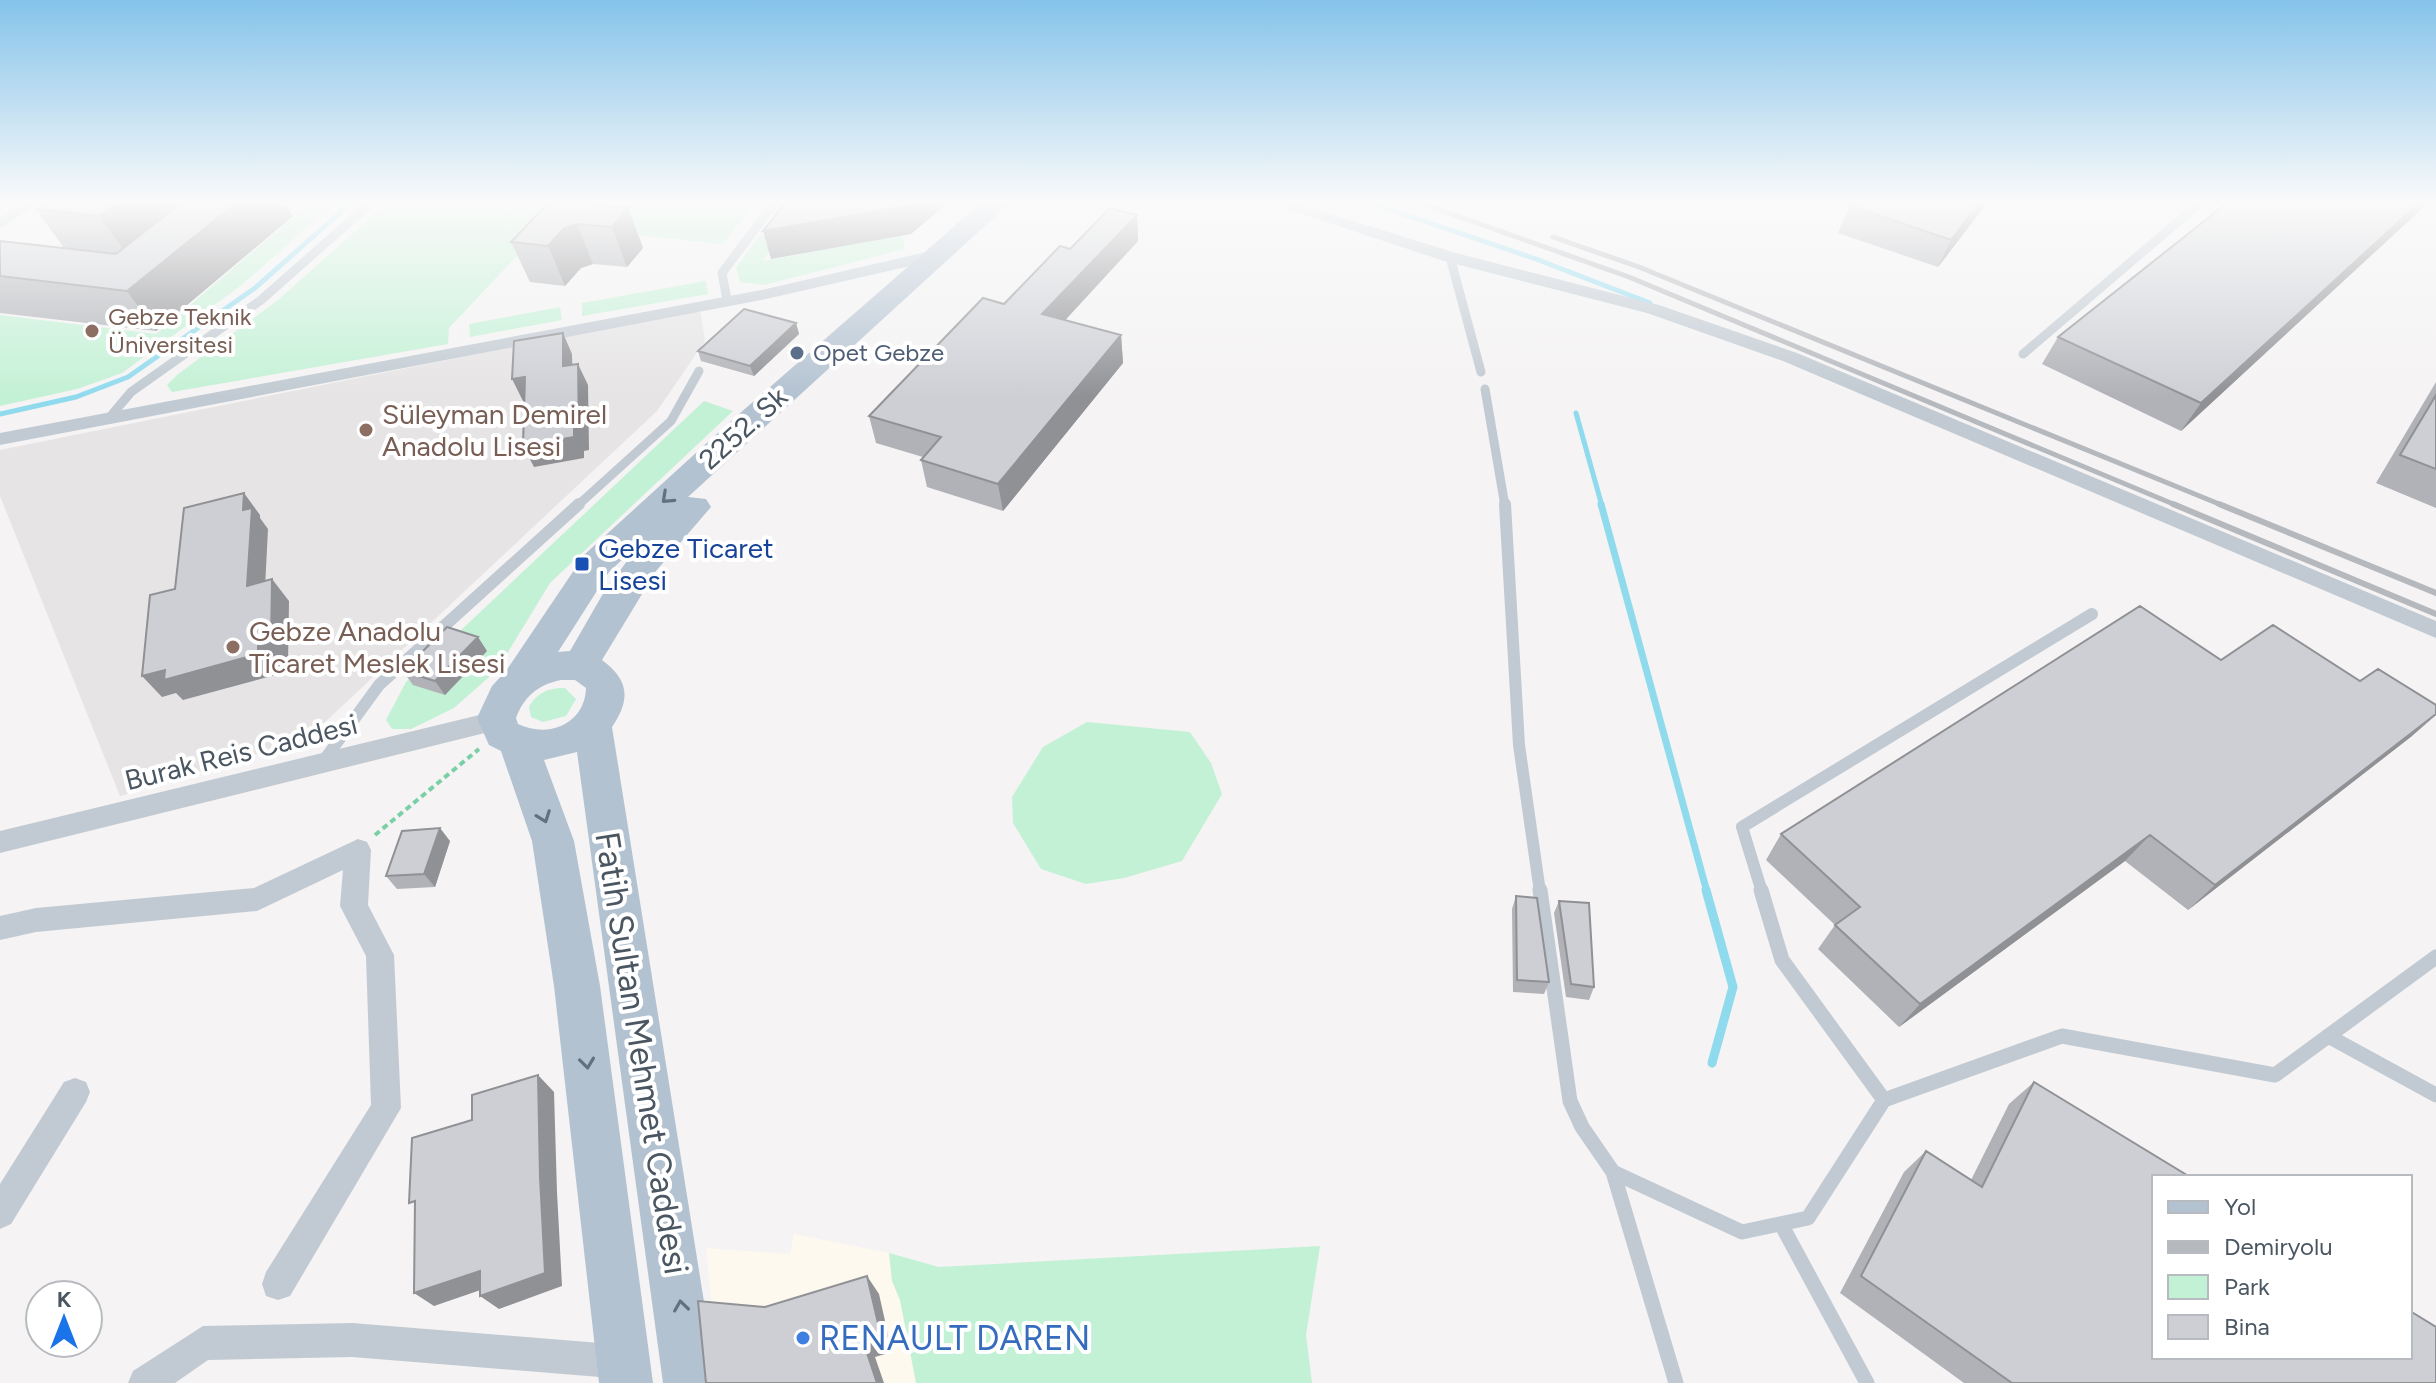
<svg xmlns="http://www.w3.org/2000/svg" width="2436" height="1383" viewBox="0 0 2436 1383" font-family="Figtree,sans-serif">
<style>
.commercial{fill:#fdf9ef}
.education{fill:#e6e4e5}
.green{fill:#c3f1d5}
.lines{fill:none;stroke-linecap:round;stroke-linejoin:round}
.stream-far2{stroke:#90daee;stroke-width:5}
.stream-far1{stroke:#90daee;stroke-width:7}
.stream{stroke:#90daee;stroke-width:9}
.path{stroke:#7ad0a6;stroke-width:4;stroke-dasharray:6 4;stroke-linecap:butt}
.service-far2{stroke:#c1cad2;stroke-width:9}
.service-far1{stroke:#c1cad2;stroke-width:12}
.service{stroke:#c1cad2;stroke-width:15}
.minor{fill:#c1cad2;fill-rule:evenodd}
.primary{fill:#b3c2d1;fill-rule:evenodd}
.rail-far1{stroke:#b5b8bd;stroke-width:5}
.rail{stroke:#b5b8bd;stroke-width:6}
.wall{fill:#b0b2b7}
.shaded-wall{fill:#909195}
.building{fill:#cdcfd5;stroke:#909195;stroke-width:2}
.oneway{stroke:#64717d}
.education-dot{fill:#8d6e63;stroke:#fff;stroke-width:3}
.service-dot{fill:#5c6f8a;stroke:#fff;stroke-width:3}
.transit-dot{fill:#1a4fb4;stroke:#fff;stroke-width:3}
.shop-dot{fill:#3f7fe0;stroke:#fff;stroke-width:3}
.labels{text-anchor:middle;stroke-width:8;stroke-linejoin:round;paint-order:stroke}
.far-education-label{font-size:24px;fill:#785e54;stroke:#fff;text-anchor:start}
.far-service-label{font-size:24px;fill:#4e5e75;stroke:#fff;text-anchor:start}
.education-label{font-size:28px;fill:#785e54;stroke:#fff;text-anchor:start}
.street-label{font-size:28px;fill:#4a5661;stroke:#fff}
.transit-label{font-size:28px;fill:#164399;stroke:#fff;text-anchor:start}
.near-street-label{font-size:34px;fill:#4a5661;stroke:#fff}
.near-shop-label{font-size:34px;fill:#366cbe;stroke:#fff;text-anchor:start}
</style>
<rect width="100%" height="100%" fill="#f5f3f3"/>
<path class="commercial" d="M794,1234L889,1253L892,1281L900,1300L916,1383H719L706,1248L790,1254Z"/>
<path class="education" d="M700,309L705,341L657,411L307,739L120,796L0,496V450Z"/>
<path class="green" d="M310,203H335L239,287L122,373L77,389L0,406V315L156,334Z
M387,203H755L723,244L545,226L449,328L448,344L172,392L167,385L177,375L278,300Z
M760,235L779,237L763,261L902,235L905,249L764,285L740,282L736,268Z
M706,281L708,294L582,316V303Z
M560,307L562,320L470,337L469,324Z
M704,401L733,411L550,583L497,670L454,708L411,729H392L386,720L406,682Z
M565,688L576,699L566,716L543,722L531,717L529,707C536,693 550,687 565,688Z
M1087,722L1190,732L1211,763L1222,794L1182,861L1124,878L1086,884L1041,869L1013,823L1012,797L1043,747Z
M1320,1246L1306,1335L1312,1383H916L900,1300L892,1281L889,1253L939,1267Z"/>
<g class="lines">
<path class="stream-far2" d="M1371,203L1536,259L1650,303
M1576,413L1602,506
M0,414L76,397L128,377L255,288L351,203"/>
<path class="stream-far1" d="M1601,504L1707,892"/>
<path class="stream" d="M1706,890L1733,987L1712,1063"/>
<path class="path" d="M375,835L479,749"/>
<path class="service-far2" d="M0,223L31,203
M1450,257L1481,372
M727,300L722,273L774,203
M2023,354L2200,203
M1485,389L1505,506
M110,417L131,392L261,300L371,203
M577,506L671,421L699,371"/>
<path class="service-far1" d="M1505,504L1519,745L1540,892
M322,763L379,685L579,504
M1762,892L1742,827L2092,614"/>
<path class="service" d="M1540,890L1570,1101L1582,1127L1613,1172L1676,1383
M1761,890L1782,960L1884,1100
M2328,1036L2436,1095
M1613,1172L1742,1232L1808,1218L1884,1100L2062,1036L2275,1075L2436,957
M1781,1224L1867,1383"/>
<path class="minor" d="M1269,203H1295L1456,253L1659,305L1797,353L2436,621V638L1783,361L1647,313L1444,261Z
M939,249L945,250V258L766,299L0,445V433L766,289Z
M496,711L505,714L508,721L505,728L0,853V831Z
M358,839L367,842L371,850L368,905L394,955L401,1108L290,1296L278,1300L266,1296L262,1284L266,1272L371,1105L366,956L340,906L343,870L257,911L36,932L0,940V916L36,908L254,888Z
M75,1078L86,1082L90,1092L86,1102L11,1224L0,1229V1184L64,1082Z
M352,1323L624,1345L636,1350L641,1362L636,1374L624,1379L352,1357L208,1360L175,1383H128L133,1371L203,1326Z"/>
<path class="primary" d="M981,203H1010L688,497L706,499L711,507L656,571L602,660C629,680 631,699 612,727L717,1383H663L577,752L544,760L574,841L600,986L653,1383H599L554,986L532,841L501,751L489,745L477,718L492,686L506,671L585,554L731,421ZM642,541L604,592L570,651L558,652L609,572ZM561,680H575L586,688C585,723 550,739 518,724L516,718C524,697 537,685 561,680Z"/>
<path class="rail-far1" d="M1421,203L1629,277L2178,506
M1553,237L1639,267L2224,506"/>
<path class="rail" d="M2173,504L2436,614
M2219,504L2436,593"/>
</g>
<path class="wall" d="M1851,203H1987L1938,267L1838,233Z
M2227,203H2428L2181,431L2042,364L2058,337Z
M628,208L643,248L627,267L593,264L581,268L565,286L530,282L511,242Z
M36,209L293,216L156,331L0,313V241L64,248Z
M1137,215L1138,241L1065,320L1121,335L1123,363L1003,511L927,487L921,460L923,457L876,443L869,416L1070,249Z
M796,323L799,334L754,376L701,361L698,351Z
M2436,382V508L2376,483Z
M487,651L445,695L413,685L403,671Z
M2221,660L2412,736L2188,910L2125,861L1899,1027L1818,949L1835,925L1766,860L1781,834Z
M450,841L435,887L397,889L386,876Z
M1516,896L1549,982L1544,994L1513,992L1512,909Z
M1559,901L1594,987L1589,1000L1566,997L1554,913Z
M2034,1082L2436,1383H1964L1840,1293L1904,1172L1926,1151L1971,1180L2009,1104Z"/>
<path class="shaded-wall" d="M117,203H194L128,256L100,216Z
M236,203H285L293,216L156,331L127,291Z
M910,203H948L911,234L771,259L763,231Z
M1979,203H1987L1938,267L1951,240Z
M2419,203H2428L2181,431L2201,403Z
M628,208L643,248L627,267L612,227Z
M1137,215L1138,241L1046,341L1042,314Z
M577,224L593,264L581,268L565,286L548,246L564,228Z
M796,323L799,334L754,376L750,366Z
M563,333L572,354L573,388L563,366Z
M1121,335L1123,363L1003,511L998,484Z
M578,364L588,385L589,450L584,451V458L534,467L523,446Z
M525,377L536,398L523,401L512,379Z
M244,493L260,515V518L268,529L264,607L247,586L243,510Z
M272,579L289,601L288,664L276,667L275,675L183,700L176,693L162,697L142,676L258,646Z
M478,637L487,651L445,695L435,681Z
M2436,715L2412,736L2188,910L2215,885Z
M440,828L450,841L435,887L424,874Z
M2150,835L2125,861L1899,1027L1920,1004Z
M538,1075L554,1092L557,1192L562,1286L499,1309L480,1296L540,1177Z
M480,1271L498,1284L434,1306L414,1293Z
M867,1276L879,1294L892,1352L875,1357L884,1383H877L863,1341Z"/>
<path class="building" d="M44,203H117L100,216L36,209Z
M181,203H236L127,291L0,276V241L116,254Z
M548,203H577L628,208L612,227L577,224L564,228L548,246L511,242Z
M785,203H910L906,206L763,231Z
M1851,203H1979L1951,240L1849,205Z
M2227,203H2419L2201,403L2058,337Z
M1110,208L1137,215L1042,314L1121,335L998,484L921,460L941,437L869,416L983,298L1004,304L1060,246L1070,249Z
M744,309L796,323L750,366L698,351Z
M563,333V366L578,364L579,428L574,429V437L523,446L525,377L512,379L514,341Z
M2436,395V469L2400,455Z
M244,493L243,510L252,508L247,586L272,579L271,643L258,646V654L164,680L165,670L142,676L150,595L175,589L184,508Z
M2140,606L2221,660L2273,625L2360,681L2378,669L2436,705V714L2215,885L2150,835L1920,1004L1835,925L1860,907L1781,834Z
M447,627L478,637L435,681L403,671Z
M440,828L424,874L386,876L402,831Z
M1516,896L1537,898L1549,982L1517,980Z
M1559,901L1589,903L1594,987L1571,984Z
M538,1075L540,1177L545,1273L480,1296V1271L414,1293L415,1201L409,1203L412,1138L472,1120V1095Z
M2034,1082L2190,1177H2154V1357H2410V1311L2436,1327V1383H2012L1861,1276L1926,1151L1982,1187Z
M867,1276L881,1336L863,1341L877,1383H706L698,1301L765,1307Z"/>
<defs><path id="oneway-chevron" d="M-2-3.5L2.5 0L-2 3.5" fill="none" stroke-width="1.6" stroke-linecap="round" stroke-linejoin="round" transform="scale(2)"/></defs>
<g class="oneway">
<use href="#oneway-chevron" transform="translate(667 498) rotate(137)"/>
<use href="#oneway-chevron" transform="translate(544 817) rotate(70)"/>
<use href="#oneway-chevron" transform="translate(587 1063) rotate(83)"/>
<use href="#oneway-chevron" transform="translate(681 1306) rotate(-98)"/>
</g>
<linearGradient id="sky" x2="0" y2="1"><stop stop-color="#85c3ea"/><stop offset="0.51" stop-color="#fafafa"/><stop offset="1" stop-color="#fafafa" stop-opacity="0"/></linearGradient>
<rect width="2436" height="397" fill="url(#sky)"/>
<g class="education-dot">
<circle cx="92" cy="331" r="8"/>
<circle cx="366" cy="430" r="8"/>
<circle cx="233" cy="647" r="8"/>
</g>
<circle class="service-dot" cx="797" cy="353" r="8"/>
<rect class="transit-dot" x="574" y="556" width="16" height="16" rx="4"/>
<circle class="shop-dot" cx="803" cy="1338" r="8"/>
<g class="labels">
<g class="far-education-label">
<text x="108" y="325">Gebze Teknik<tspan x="108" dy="28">Üniversitesi</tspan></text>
</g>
<g class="far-service-label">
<text x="813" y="361">Opet Gebze</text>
</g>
<g class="education-label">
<text x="382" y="424">Süleyman Demirel<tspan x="382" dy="32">Anadolu Lisesi</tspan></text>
<text x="249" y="641">Gebze Anadolu<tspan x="249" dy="32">Ticaret Meslek Lisesi</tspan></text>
</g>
<g class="street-label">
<text transform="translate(743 428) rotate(-42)" y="10">2252. Sk</text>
<text transform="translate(241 752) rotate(-14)" y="10">Burak Reis Caddesi</text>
</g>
<g class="transit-label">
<text x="598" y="558">Gebze Ticaret<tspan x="598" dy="32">Lisesi</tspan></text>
</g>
<g class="near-street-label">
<text transform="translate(642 1053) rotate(81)" y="12">Fatih Sultan Mehmet Caddesi</text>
</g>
<g class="near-shop-label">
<text x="819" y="1350">RENAULT DAREN</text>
</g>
</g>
<rect x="2152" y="1175" width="260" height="184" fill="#ffffff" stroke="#b7bbc0" stroke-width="2"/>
<rect x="2168" y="1201" width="40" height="12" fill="#b3c2d1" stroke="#b7bbc0" stroke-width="2"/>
<text x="2224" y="1215" font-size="24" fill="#4a5661">Yol</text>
<rect x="2168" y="1241" width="40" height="12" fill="#b5b8bd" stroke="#b7bbc0" stroke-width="2"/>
<text x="2224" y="1255" font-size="24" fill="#4a5661">Demiryolu</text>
<rect x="2168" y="1275" width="40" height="24" fill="#c3f1d5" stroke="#b7bbc0" stroke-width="2"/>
<text x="2224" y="1295" font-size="24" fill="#4a5661">Park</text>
<rect x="2168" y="1315" width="40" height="24" fill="#cdcfd5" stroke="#b7bbc0" stroke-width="2"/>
<text x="2224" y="1335" font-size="24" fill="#4a5661">Bina</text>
<g transform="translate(64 1319)"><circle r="38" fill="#ffffff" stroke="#b7bbc0" stroke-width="2"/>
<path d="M0-6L14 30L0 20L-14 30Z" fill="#1a73e8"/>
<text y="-12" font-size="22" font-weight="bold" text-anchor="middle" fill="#4a5661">K</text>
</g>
</svg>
